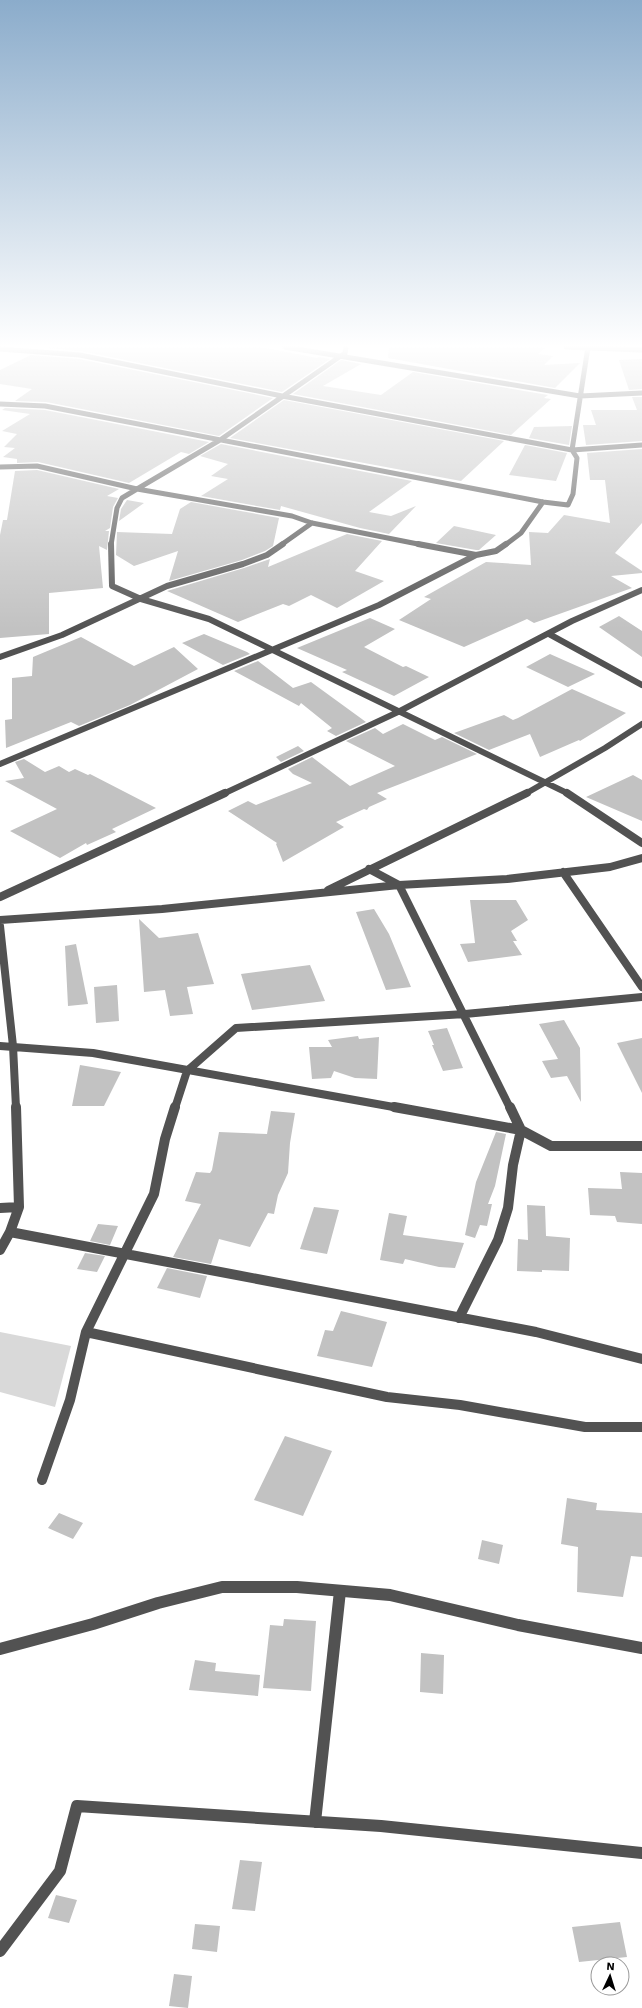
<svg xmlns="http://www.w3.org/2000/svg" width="642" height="2008" viewBox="0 0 642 2008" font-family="'Work Sans',sans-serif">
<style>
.green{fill:#d9d9d9}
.building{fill:#c2c2c2}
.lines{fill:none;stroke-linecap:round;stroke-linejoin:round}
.street-far4{stroke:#525252;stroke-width:5}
.street-far3{stroke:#525252;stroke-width:6}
.street-far2{stroke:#525252;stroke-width:8}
.street-far1{stroke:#525252;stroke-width:10}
.street{stroke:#525252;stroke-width:12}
</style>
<rect width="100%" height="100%" fill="#fff"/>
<path class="green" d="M0,1332L71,1346L55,1407L0,1392Z"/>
<path class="building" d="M47,347H261L317,358L319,357L330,359L282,392L81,351L45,348Z
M389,347H546L538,354L553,356L544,365L580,363L555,388L388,358Z
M31,355L79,359L273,398L219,436L46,402L15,401L32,389L0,384V370Z
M642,359V389L629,390L619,360Z
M341,360L361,364L323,386L381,395L413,372L548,395L544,398L551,399L511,435L293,394Z
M632,397H642V441L586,445L583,425H596L591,410H637Z
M284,400L504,441L461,481L230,438Z
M5,408L45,410L209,442L189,454L181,452L129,483L38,462L17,463V459L3,457L15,448L4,447L17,434L2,431L30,414L2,410Z
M572,426L569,445L529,438L534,427Z
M221,444L412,481L369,512L391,516L416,506L389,534L360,528L281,506L280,510L201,496L228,479L211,476L228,464L200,456Z
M525,445L567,453L556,481L509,475Z
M642,449V523L615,553L642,571V573L611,576L632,588L534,623L527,619L464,647L399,620L431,599L424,597L486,562L531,565L529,532L548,533L564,515L610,523L605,480H590L587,453Z
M37,470L119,489L107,496L118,498L113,507L110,528L105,531H109L107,550L99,546L103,588L49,593V634L0,638V535L3,520H7L15,471Z
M127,500L144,503L119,521L121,509Z
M191,502L279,518L273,546L265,551L242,560L169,581L178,551L134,566L116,555L117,532L172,534L180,509Z
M454,526L496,535L479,550H476L436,543Z
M347,534L382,541L355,571L384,581L337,608L311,595L289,606L283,604L238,622L167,591L244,568L270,559L268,567Z
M619,616L642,631V657L599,627Z
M370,618L395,629L364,647L403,667L406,666L429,677L394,696L342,672L347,670L297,648Z
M204,634L247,652L250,654L223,665L182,643Z
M81,637L134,666L174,647L198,669L130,705L79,726L71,722L6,748L5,720L12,719V678L32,676L33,657Z
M550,654L595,674L568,687L526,667Z
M258,661L293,688L311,682L366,722L336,736L327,731L332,728L301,703L299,706L234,671Z
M572,689L626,713L580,741L579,740L540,757L530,734L489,750L454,733L504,715L513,720L518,718Z
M403,724L435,740L442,737L477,754L377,793L387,799L369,807L367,810L364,809L336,822L344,827L283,862L276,844L277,843L228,811L248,801L256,805L312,783L293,774L288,769L312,757L350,786L395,766L346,741L375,728L383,734Z
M298,746L304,751L281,762L276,757Z
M24,759L45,772L59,766L69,772L75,769L88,775L90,774L156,808L112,829L116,832L87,845L86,843L60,858L10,831L57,809L5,781L24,778L15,762Z
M633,775L642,780V821L586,797Z
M470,900H516L528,920L511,931L517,941H513L522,955L468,962L460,944L475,943Z
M374,909L389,934L411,987L386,990L356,912Z
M139,919L159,938L198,933L214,984L187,987L193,1014L170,1016L165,990L144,992Z
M76,944L88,1004L68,1006L65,946Z
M310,965L325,1001L252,1010L241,974Z
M117,985L119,1021L96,1023L94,987Z
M564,1020L580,1048L581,1102L567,1076L551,1078L542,1061L558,1059L539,1024Z
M447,1028L463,1068L443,1071L432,1045H434L428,1031Z
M358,1036L359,1039L379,1037L377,1079L355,1078L334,1071L331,1078L312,1079L309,1047H332L328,1040Z
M642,1038V1093L617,1043Z
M80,1065L121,1072L104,1106H72Z
M271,1111L295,1113L290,1143L288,1173L278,1195L274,1214L268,1213L250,1247L219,1239L211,1264L173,1257L201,1204L185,1201L196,1172L210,1173L212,1170L219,1132L267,1134Z
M496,1132L506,1134L495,1186L488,1204H492L487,1226L480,1225L475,1238L465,1235L476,1182Z
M620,1172L642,1173V1224L617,1222L615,1216L590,1215L588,1188L622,1189Z
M527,1205L545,1206L546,1236L570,1238L569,1271L542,1270V1272L517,1271L518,1239L528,1240Z
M314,1207L339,1210L327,1254L300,1249Z
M389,1213L407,1216L403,1235L464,1243L455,1268L439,1267L405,1259L403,1264L380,1260Z
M98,1224L118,1226L110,1245L90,1241Z
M85,1253L105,1256L97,1272L77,1269Z
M167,1268L207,1276L200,1298L157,1288Z
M341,1311L387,1322L372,1367L317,1356L325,1330L333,1331Z
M285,1436L332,1451L303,1516L254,1500Z
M567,1498L597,1503L596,1510L642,1513V1557L631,1556L623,1597L577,1592L578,1547L561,1544Z
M59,1513L83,1523L73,1539L48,1528Z
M482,1540L503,1545L499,1564L478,1559Z
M284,1619L316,1621L311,1691L263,1688L270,1625L283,1626Z
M421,1653L444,1655L443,1694L420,1692Z
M195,1660L216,1663L215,1671L260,1675L258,1696L189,1690Z
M240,1860L262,1862L255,1911L232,1909Z
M56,1895L77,1900L69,1923L48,1918Z
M620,1922L627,1957L579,1962L572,1927Z
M195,1924L220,1926L217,1952L192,1949Z
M174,1974L192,1976L188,2008L169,2006Z"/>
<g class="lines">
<path class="street-far4" d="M285,347L580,396L642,393
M566,347L642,350
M0,349L80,355L282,396L572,450L642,445
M0,404L45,406L543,502L568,505L573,494L577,458L572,450L588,347
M0,467L37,466L137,489L220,440L345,353L346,347
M111,545L117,508L122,498L137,489L292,516L312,523L423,545
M281,545L312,523
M505,545L521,533L543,502"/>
<path class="street-far3" d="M111,544L112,586L141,599L209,619L569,794
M418,544L476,555
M549,634L642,685
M0,657L62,635L167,586L243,564L267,555L283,544
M0,764L379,605L476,555L496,551L506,544
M223,794L398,712L572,621L642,590
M525,794L605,748L642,724"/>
<path class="street-far2" d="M567,793L642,843
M369,869L399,885L510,1108
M563,872L642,987
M328,890L527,793
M0,897L225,793
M0,920L162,909L399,885L507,879L610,867L642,858
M0,926L13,1046L16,1108
M0,1046L93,1053L399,1108
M175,1108L187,1071L236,1028L465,1014L642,997"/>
<path class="street-far1" d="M394,1107L521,1130L551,1146H642
M0,1208L19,1207
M10,1232L536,1332L642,1359
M0,1250L10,1232L19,1207L16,1107
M459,1318L498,1240L508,1208L513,1165L521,1130L510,1107
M86,1332L387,1397L460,1405L585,1427H642
M42,1480L70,1400L86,1332L154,1194L165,1139L175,1107"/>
<path class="street" d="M0,1649L93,1624L158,1603L222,1587H297L390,1595L518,1625L642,1648
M315,1822L340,1591
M0,1951L60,1871L77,1806L381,1826L642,1853"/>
</g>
<linearGradient id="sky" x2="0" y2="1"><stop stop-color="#8baccb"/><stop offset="0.55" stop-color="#fff"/><stop offset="1" stop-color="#fff" stop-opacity="0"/></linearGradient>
<rect width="642" height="629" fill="url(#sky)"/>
<g transform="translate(610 1976) rotate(4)"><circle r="19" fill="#ffffff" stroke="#999999"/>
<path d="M0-3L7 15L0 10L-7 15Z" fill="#000000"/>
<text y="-6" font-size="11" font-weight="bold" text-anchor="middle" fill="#000000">N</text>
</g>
</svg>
